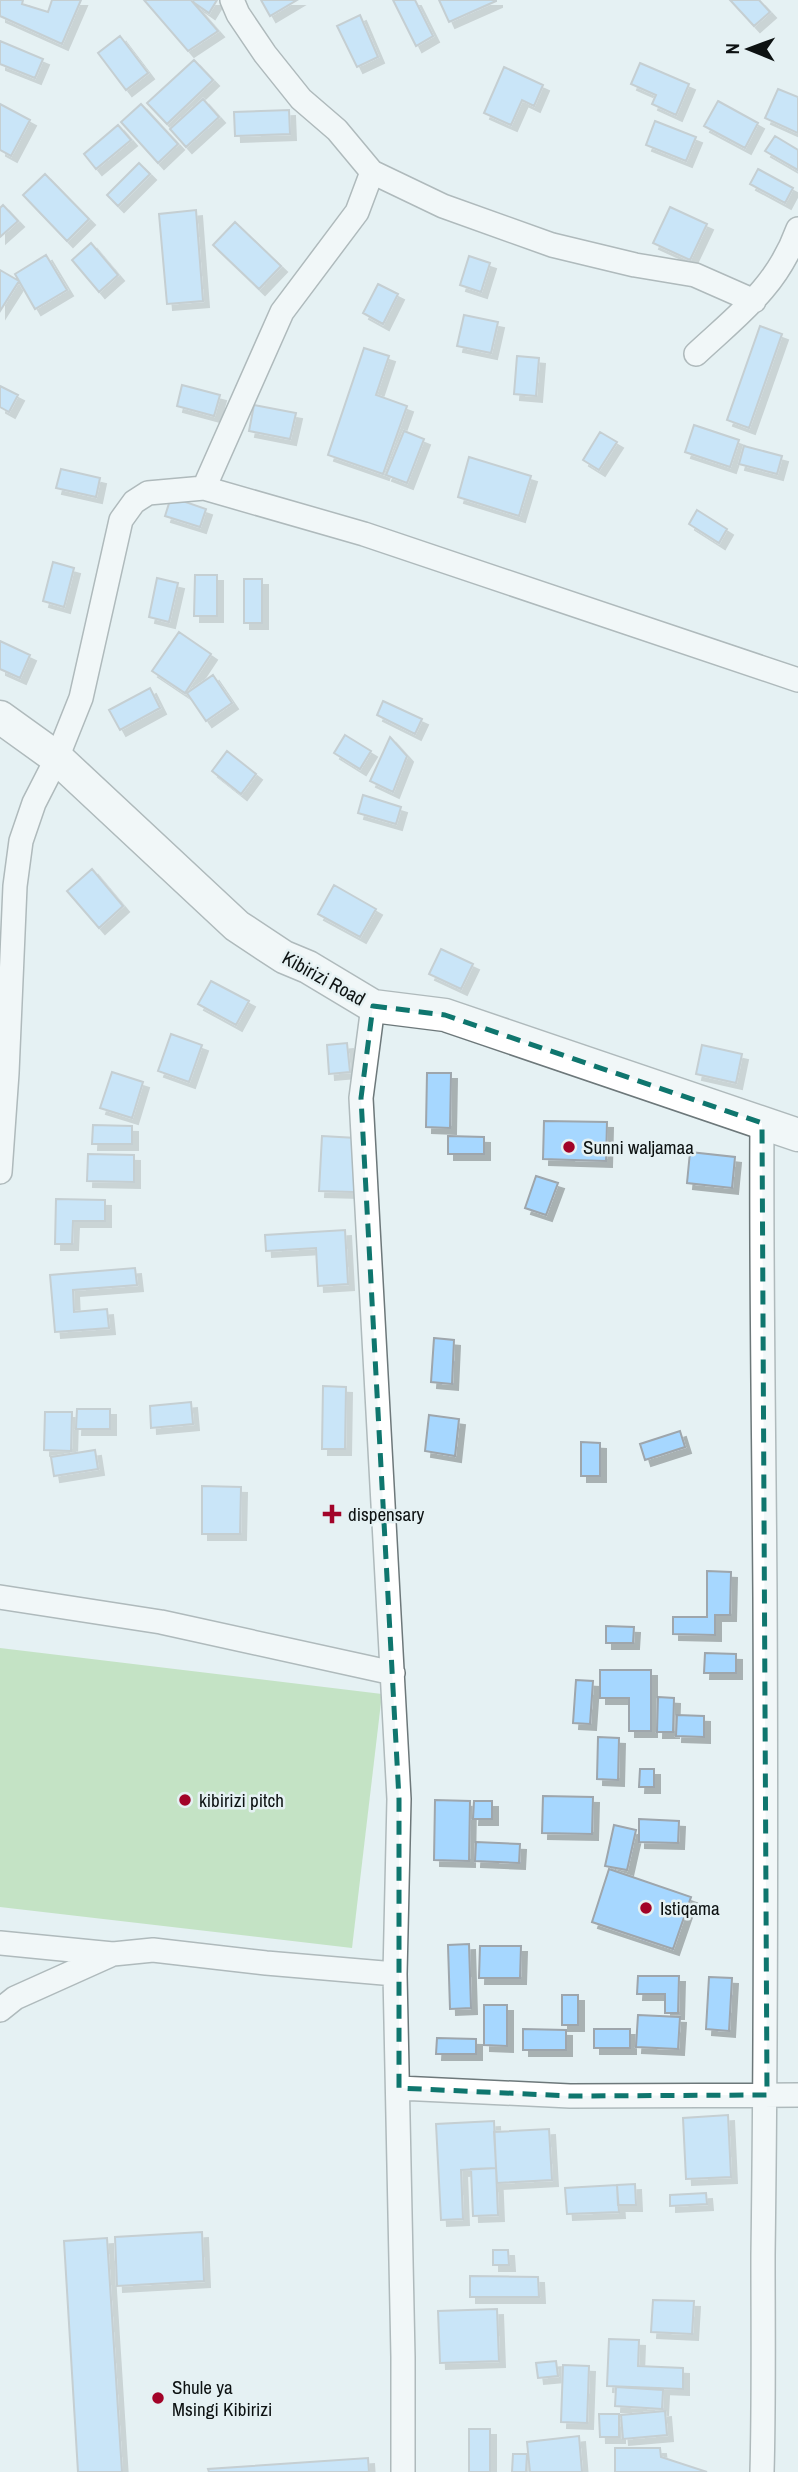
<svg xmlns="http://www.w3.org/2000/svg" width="798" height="2472" viewBox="0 0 798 2472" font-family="'Archivo Narrow',sans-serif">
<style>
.green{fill:#9bd38f}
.building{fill:#a6d7ff;stroke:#9ea6ac;stroke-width:2;filter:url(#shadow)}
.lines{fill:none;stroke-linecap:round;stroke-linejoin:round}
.street-casing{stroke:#6d787a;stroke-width:26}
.secondary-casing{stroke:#6d787a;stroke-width:35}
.street{stroke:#fff;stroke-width:23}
.secondary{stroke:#fff;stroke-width:32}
.marked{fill:none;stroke:#0f766e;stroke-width:5;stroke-dasharray:14 9;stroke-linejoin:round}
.poi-dot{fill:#a20328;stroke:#e5f1f3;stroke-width:2.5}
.labels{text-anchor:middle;stroke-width:5;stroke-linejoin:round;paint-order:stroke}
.street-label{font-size:19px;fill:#0d1212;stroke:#e5f1f3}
.poi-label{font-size:19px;fill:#0d1212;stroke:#e5f1f3;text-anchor:start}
</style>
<defs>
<filter id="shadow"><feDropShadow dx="6" dy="6" stdDeviation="0" flood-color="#0004"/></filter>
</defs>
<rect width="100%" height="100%" fill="#e5f1f3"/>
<path class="green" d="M0,1648L382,1694L352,1948L0,1907Z"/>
<path class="building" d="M0,0H23L22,4L48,12L52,0H81L62,44L0,16Z
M144,0H191L218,31L188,51Z
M194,0H217L209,13L193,2Z
M261,0H297L270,16Z
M393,0H415L433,36L416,46Z
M439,0H496V1L449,22Z
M730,0H759L770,12L754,26Z
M360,15L378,57L357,67L337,26Z
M120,36L148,73L126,90L98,53Z
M0,41L43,59L35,78L0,64Z
M194,60L213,80L167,124L147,103Z
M640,63L689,84L676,115L652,104L656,95L631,84Z
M504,67L543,85L534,106L522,100L511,125L484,113Z
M778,89L798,97V133L765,118Z
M203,99L219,117L186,147L170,129Z
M718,101L758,123L745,148L704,126Z
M0,104L30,120L11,156L0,150Z
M141,104L178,144L158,163L121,122Z
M289,110L290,134L235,136L234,112Z
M655,121L696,137L686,161L646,145Z
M118,125L131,140L96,169L84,154Z
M775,136L798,150V170L765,151Z
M139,163L150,174L118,206L107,195Z
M758,169L793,188L785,203L750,184Z
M45,174L89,219L67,241L23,195Z
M3,205L18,221L0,237V208Z
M670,207L707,224L690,260L653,243Z
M196,210L203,301L167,304L159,214Z
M235,222L281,266L259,289L213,245Z
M91,243L118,275L99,292L72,260Z
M46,255L67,290L35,309L15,274Z
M469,256L490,263L481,292L460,285Z
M0,270L19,281L0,311Z
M378,284L398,294L383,324L363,313Z
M464,315L498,322L491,353L457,346Z
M760,326L782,334L749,428L727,420Z
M364,348L389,356L376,395L407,406L383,474L328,455Z
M517,356L539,358L536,396L514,394Z
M182,385L220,395L214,416L177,406Z
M0,386L18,395L9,412L0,407Z
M254,405L296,413L290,439L249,431Z
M694,425L739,440L730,467L685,452Z
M404,431L424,439L407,483L386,475Z
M600,432L617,442L599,470L583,460Z
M744,446L782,456L777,474L739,464Z
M469,457L531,476L519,516L458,497Z
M61,469L100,478L96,497L56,488Z
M171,497L206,509L200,527L165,516Z
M697,510L727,529L719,543L689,524Z
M53,562L74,568L64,607L43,601Z
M195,575H217V616H194Z
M157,578L178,583L169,622L149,617Z
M244,579H262V623H244Z
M179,632L211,654L185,693L152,671Z
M0,641L30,655L20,678L0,669Z
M213,675L232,703L206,721L187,693Z
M150,688L160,708L120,730L109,710Z
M383,701L422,719L415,734L377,715Z
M345,735L371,751L360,769L334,753Z
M390,737L407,756L393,792L370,781Z
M227,751L256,774L241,794L212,771Z
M363,795L401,807L396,824L358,813Z
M92,869L123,906L99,928L67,891Z
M334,885L376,909L360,937L318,914Z
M441,949L473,964L461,989L429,974Z
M211,981L249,1001L236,1025L198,1004Z
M171,1034L202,1045L189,1082L158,1071Z
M347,1043L350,1072L329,1074L327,1045Z
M702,1045L742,1054L736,1083L696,1074Z
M112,1072L143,1082L132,1118L100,1108Z
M427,1073H451L450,1128L426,1127Z
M544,1121L607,1122L606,1161L543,1159Z
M93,1125L132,1126V1144H92Z
M322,1136L356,1138L354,1192L319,1191Z
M448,1136L484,1137V1154H448Z
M690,1152L735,1157L732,1188L687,1183Z
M88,1154L134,1155V1182L87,1181Z
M536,1176L558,1183L546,1215L525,1208Z
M56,1199L105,1200V1221H73L72,1244H55Z
M345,1230L348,1284L318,1286L316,1248L266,1251L265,1235Z
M135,1268L137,1285L73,1290L74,1312L107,1309L109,1328L55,1332L50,1275Z
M434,1338L454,1340L452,1384L431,1382Z
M323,1386L346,1387L345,1449H322Z
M191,1402L193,1424L151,1428L150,1406Z
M77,1409H110V1429H76Z
M45,1412H72L71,1451L44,1450Z
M429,1415L459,1419L455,1456L425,1451Z
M680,1431L685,1447L645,1460L640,1444Z
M581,1442L600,1443V1476H581Z
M95,1450L98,1469L54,1476L51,1457Z
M202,1486L241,1487L240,1534H202Z
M707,1571L731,1572L730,1615H715V1635L673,1634V1617H707Z
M606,1626L634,1627L633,1643H606Z
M705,1653L736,1654V1673H704Z
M600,1670H651V1731H629V1698H600Z
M576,1680L593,1681L590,1724L573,1723Z
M658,1697L674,1698L673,1732H657Z
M677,1715L704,1716V1737L676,1736Z
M598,1737L619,1738L618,1780L597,1779Z
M640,1769H654V1787H639Z
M543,1796L593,1797L592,1834L542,1833Z
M435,1800L470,1801L469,1861L434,1860Z
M474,1801H492V1819H473Z
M639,1819L679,1821L678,1843L639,1842Z
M614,1825L636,1830L627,1870L605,1866Z
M476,1842L520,1844L519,1863L475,1861Z
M609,1869L691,1897L673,1949L592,1922Z
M469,1944L471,2008L450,2009L448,1945Z
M480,1946H521L520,1978H479Z
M638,1976H679L678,2013H665V1994H637Z
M709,1977L732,1978L729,2031L706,2029Z
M562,1995H578V2025H562Z
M484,2005H507V2046L484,2045Z
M638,2015L680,2017L678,2049L636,2047Z
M523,2029L566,2030V2050H523Z
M594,2029H630V2048H594Z
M437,2038L476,2039V2054H436Z
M728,2115L731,2177L686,2179L683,2118Z
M494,2121L496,2168L461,2170L463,2219L441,2220L436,2124Z
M549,2129L552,2180L497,2183L494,2132Z
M496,2168L498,2215L473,2216L471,2169Z
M635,2184L636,2205H618L617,2185Z
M617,2185L619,2212L567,2214L565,2188Z
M706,2193L707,2204L670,2206V2195Z
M202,2232L204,2281L117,2286L115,2237Z
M107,2238L122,2472H78L64,2241Z
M493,2250H508L509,2265H493Z
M470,2276L538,2277L539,2297H470Z
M653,2300L694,2301L692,2334L651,2332Z
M497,2309L499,2361L440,2363L438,2311Z
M609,2339L639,2340L638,2366L683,2368V2389L607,2386Z
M556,2361L558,2376L538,2378L536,2363Z
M563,2365L589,2366L587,2423L561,2422Z
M616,2387L663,2390L662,2409L615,2406Z
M665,2411L667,2435L623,2439L621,2415Z
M599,2414H619V2437H600Z
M469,2429H490V2472H469Z
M579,2436L582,2472H530L527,2442Z
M615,2448H660L661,2457L707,2472H615Z
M513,2454H527L526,2472H512Z
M368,2458L369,2472H209L208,2469Z"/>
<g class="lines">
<g class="street-casing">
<path id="street" d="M232,0L238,14L265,54L301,99L337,130L372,172L443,206L552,245L635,265L695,275L754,301
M696,354C739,314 777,287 798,229
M204,488L364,534L798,680
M373,1006L361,1098L399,1799L395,1974L403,2357V2472
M0,1172L7,1073L15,886L21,841L34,803L57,758L81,698L121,520L134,502L148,493L204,488L282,312L357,212L372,172
M0,1597L161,1622L393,1673
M0,1943L113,1954L153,1950L266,1963L395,1974
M0,2010L15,1998L113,1954
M399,2088L570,2096L798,2095
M762,2472C764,2400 763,2327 763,2255C766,2036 766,1816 765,1597C764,1439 761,1281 762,1123"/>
</g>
<g class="secondary-casing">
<path id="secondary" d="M0,717L57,758L237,926L284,957L308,967L373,1006L445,1015L798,1135"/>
</g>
<use href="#street" class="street"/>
<use href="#secondary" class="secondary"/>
</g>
<path d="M0 0H798V2472H0ZM373,1006L445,1015L762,1123L767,2095L570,2096L399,2088V1799L361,1098Z" fill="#e5f1f3" fill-opacity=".55" fill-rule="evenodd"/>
<path class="marked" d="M373,1006L445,1015L762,1123L767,2095L570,2096L399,2088V1799L361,1098Z"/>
<g class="poi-dot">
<circle cx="569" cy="1147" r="7"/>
<path d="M328.5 1503.5h7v7h7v7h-7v7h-7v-7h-7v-7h7z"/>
<circle cx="185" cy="1800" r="7"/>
<circle cx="646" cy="1908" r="7"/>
<circle cx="158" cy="2398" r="7"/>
</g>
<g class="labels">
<g class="street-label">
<text transform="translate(324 978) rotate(29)" y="7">Kibirizi Road</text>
</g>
<g class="poi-label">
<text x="583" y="1154">Sunni waljamaa</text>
<text x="348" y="1521">dispensary</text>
<text x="199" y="1807">kibirizi pitch</text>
<text x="660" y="1915">Istiqama</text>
<text x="172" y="2394">Shule ya<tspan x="172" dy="22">Msingi Kibirizi</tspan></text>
</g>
</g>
<g transform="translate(749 49) rotate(271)" stroke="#e5f1f3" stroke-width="5" paint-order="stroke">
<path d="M0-5L12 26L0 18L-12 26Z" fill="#0d1212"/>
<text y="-10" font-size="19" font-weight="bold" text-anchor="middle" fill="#0d1212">N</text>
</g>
</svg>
